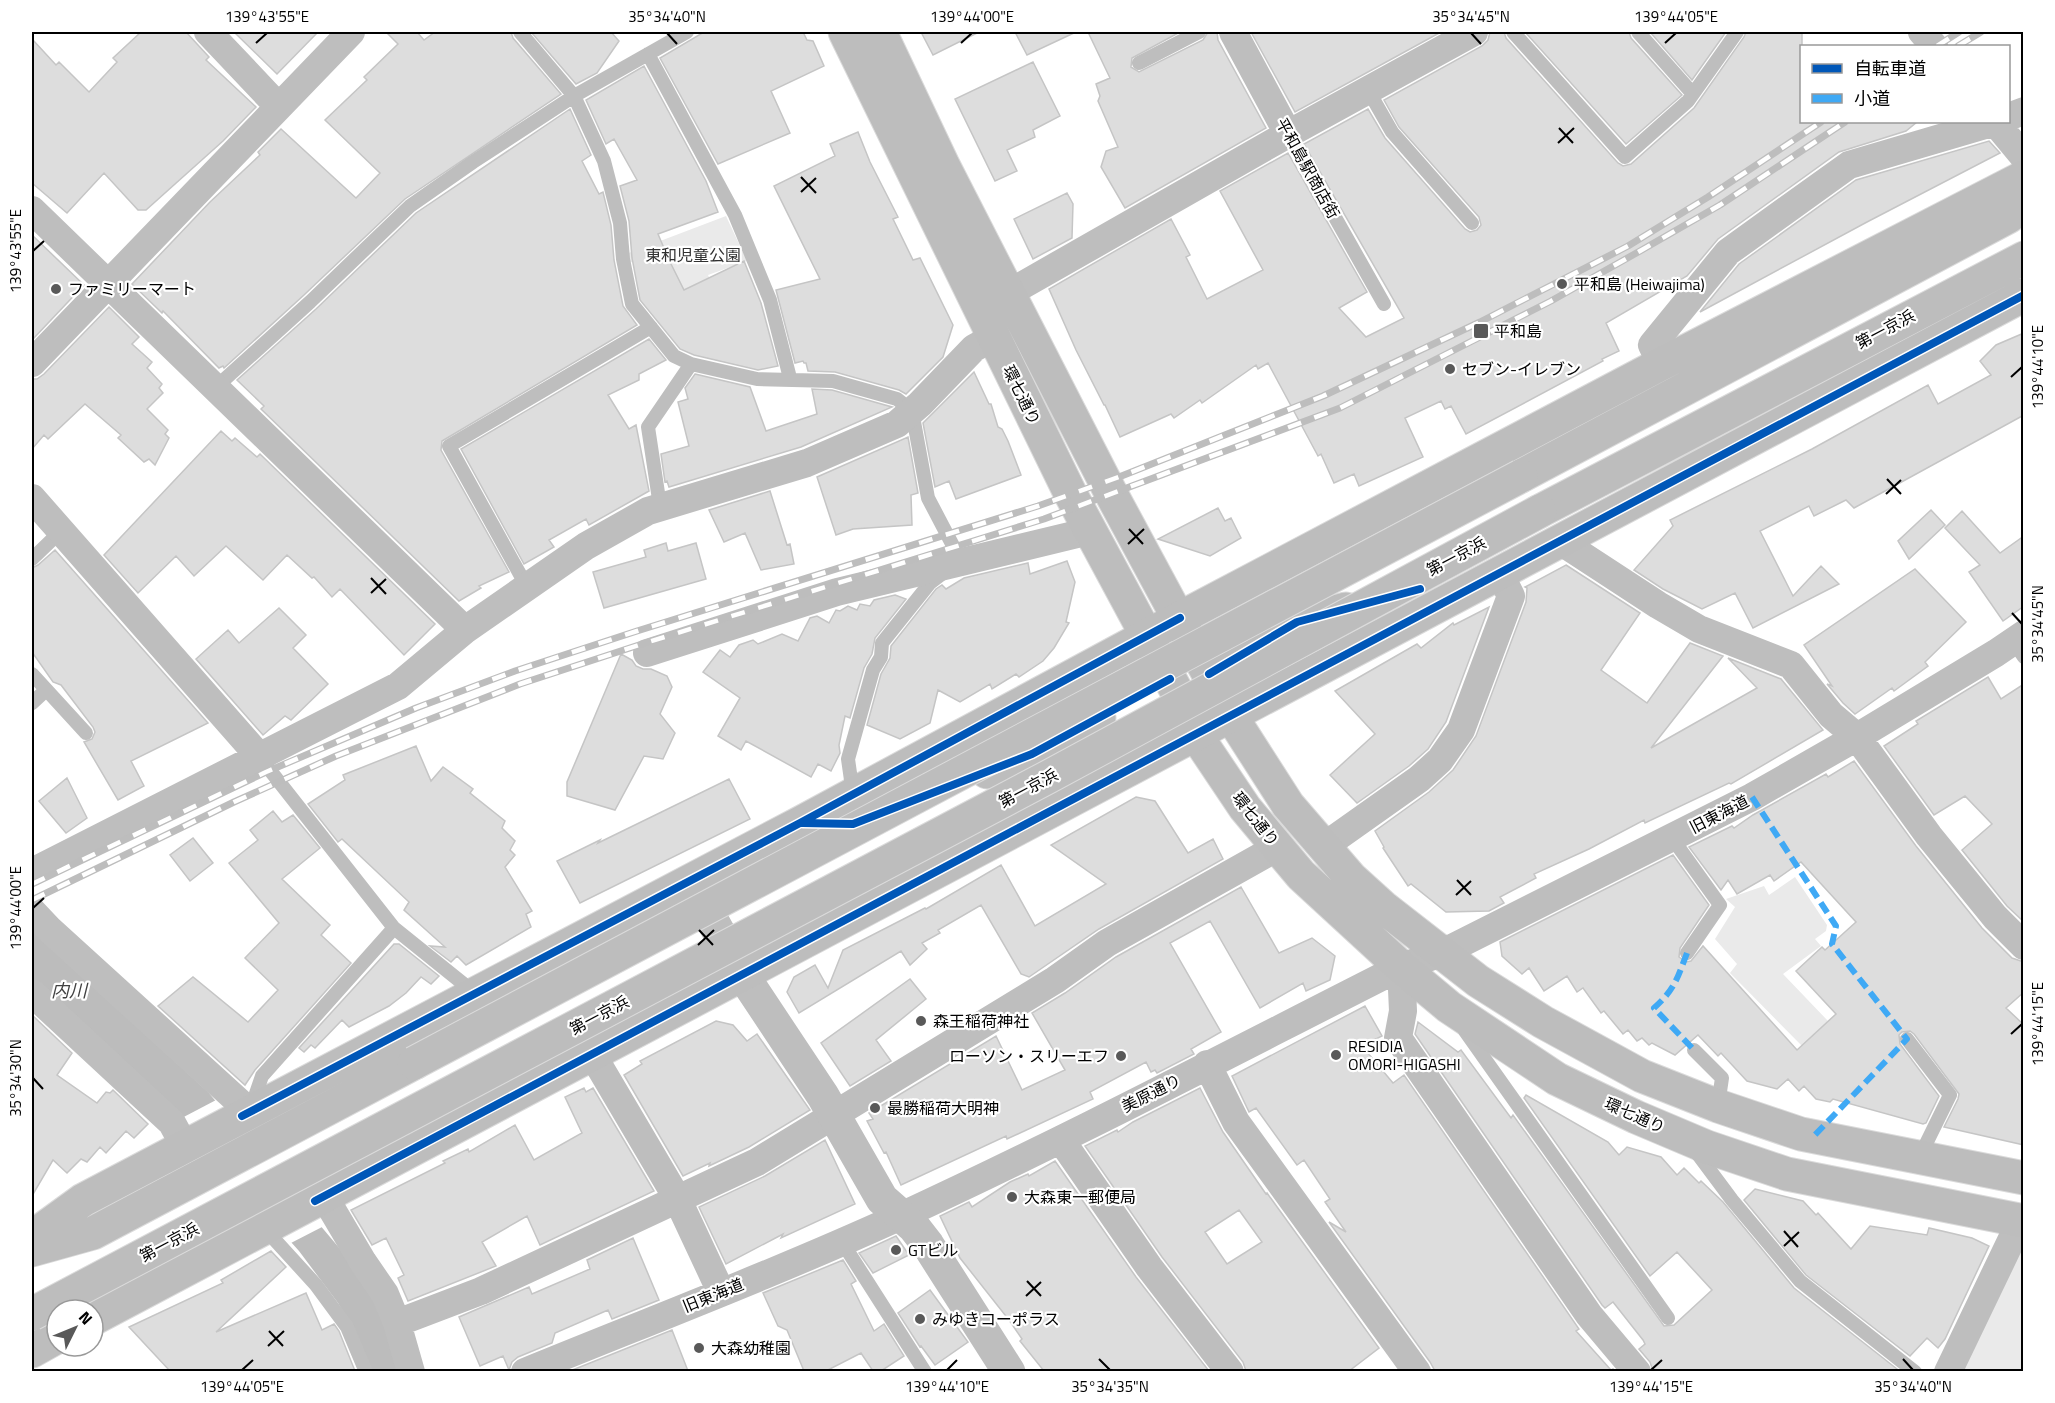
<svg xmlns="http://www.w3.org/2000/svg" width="2055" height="1403" viewBox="0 0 2055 1403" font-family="'Titillium Web','Noto Sans JP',sans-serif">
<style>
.green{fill:#eaeaea}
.water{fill:#bcbcbc}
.pier{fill:#fff}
.building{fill:#ddd;stroke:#c5c5c5;stroke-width:1.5;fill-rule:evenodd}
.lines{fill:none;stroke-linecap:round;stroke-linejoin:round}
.primary-casing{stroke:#dbdbdb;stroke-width:35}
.trunk-casing{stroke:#dbdbdb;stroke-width:35}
.service{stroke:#bebebe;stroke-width:14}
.minor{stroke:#bebebe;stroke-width:28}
.tertiary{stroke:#bebebe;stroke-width:33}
.primary{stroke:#bdbdbd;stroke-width:33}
.trunk{stroke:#bdbdbd;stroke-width:33}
.rail-casing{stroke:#bdbdbd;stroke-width:7}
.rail{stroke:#fff;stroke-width:4.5;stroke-dasharray:14;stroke-linecap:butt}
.trunk-bridge-casing{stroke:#dbdbdb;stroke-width:35;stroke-linecap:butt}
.trunk-bridge{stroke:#bdbdbd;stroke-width:33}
.quiet{stroke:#3fa9f5;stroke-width:6;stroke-dasharray:12 6;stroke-linecap:butt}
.cycleway-casing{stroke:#fff;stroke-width:11}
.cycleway{stroke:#0057b8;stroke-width:8}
.ticks{fill:none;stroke:#000;stroke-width:2}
.poi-dot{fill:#595959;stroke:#fff;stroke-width:2}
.labels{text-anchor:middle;stroke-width:4.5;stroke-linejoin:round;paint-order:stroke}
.street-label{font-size:16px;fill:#000;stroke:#fff}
.park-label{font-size:16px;fill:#303030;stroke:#fff}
.poi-label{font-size:16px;fill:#000;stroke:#fff;text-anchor:start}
.water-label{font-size:18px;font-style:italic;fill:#414141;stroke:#fff}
.neatline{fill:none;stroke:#000;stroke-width:2}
.ticks-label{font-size:15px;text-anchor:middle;fill:#000}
</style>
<rect width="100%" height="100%" fill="#fff"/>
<path class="green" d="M726,216L747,261L708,275L715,290L686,302L665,251L629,263L626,254Z
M1795,877L1827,925L1826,931L1815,939L1821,946L1783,974L1828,1021L1804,1048L1730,973L1737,964L1715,939L1735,907L1726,899L1764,886L1769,895Z
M2023,1237V1371L1951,1372Z"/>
<path class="water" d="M32,930L208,1092L351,1262L376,1300L400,1371H370L351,1325L338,1303L299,1251L178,1116L32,984Z"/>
<path class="pier" d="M218,1099L324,1226L289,1244L178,1120Z"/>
<path class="building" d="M141,32H186L209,57L206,60L256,107L223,141L146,210H138L104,173L67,213L32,183V39L56,65L59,62L89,92L117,62L113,58Z
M234,32H318L277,74Z
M386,32H417L424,40L435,32H511L513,38L561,94L405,199L304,295L224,368L223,366L219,368L163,311L162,313L132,284L210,202L260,155L258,152L281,129L356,198L380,173L325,120L367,80L364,77L398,44Z
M531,32H611L619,41L597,73L576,84Z
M704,32H803L807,40L813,41L824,66L771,91L790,133L718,164L660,58Z
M921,32H979L933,55Z
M1015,32H1076L1027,55Z
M1088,32H1180L1132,58L1131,67L1139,72L1203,40L1208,32H1217L1218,40L1266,128L1125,208L1101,167L1106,151L1118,147L1098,101L1100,96L1096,84L1110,78Z
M1251,32H1441L1295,112Z
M1490,32H1504L1506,38L1618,163L1623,166L1631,164L1694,108L1744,37L1746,32H1802V122H1917L1906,131L1839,152L1718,239L1687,276L1606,323L1619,351L1602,359L1603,361L1466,434L1451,406L1445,409L1441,401L1405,418L1423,457L1359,486L1354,474L1334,483L1321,454L1318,456L1268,363L1258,369L1256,365L1202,403L1200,400L1174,418L1171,414L1120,437L1105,405H1104L1076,350L1049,289L1171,219L1190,255L1186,257L1207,299L1263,270L1220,191L1288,153L1367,292L1339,308L1366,337L1404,318L1304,144L1368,109L1385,138L1465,229L1470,232L1477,230L1481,225L1479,217L1399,127L1384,100L1482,46L1488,40Z
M1525,32H1629L1631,38L1682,95L1626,144Z
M1650,32H1726L1692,80Z
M1033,62L1060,116L1033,130L1035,137L1007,150L1017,171L995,181L955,99Z
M644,66L706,181L718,212L658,234L669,260L684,290L744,261L761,303L778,366L758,370L694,355L680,349L640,300L632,258L629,221L620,186L637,180L614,139L606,144L586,100Z
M570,109L591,155L582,161L599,194L603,192L611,225L614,260L623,306L637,325L442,441L441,450L509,572L479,586L481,588L459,601L261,409L264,406L237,380L316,309L416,213Z
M858,132L870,162L898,217L893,219L913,260L920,258L953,325L943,357L906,394L899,390L835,372L808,371L806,363H804L803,361L795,363L776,290L820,279L774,186L835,156L830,144Z
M1989,141L2000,153L1867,222L1700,312L1739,264L1856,180Z
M1067,193L1073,204L1072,238L1033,259L1014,219Z
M32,235L84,285L32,340Z
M109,307L139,337L132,344L152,362L147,368L162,384L159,388L163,393L147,409L168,430L165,434L169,438L155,465L149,459L144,462L118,438L121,435L85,404L48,439L44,435L32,449V379H37L44,374Z
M2024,333V415L1854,508L1846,500L1814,516L1809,506L1760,531L1793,596L1821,566L1839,584L1753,628L1735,593L1702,609L1663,589L1634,570L1673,526L1670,520L1812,449L1928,385L1938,404L1991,375L1980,361L1996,345Z
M649,339L666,360L639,374V380L608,395L629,429L636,425L649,491L589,525L586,519L549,540L554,547L524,564L461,449Z
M974,372L989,404H991L998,427L1002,429L1008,441L1021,475L956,499L949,481L935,487L923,423Z
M695,374L750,387L766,431L817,414L812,389L832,390L892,407L801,447L669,487L667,481L665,482L661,454L689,446L678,402L688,399L685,388Z
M221,431L232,441L235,438L257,457L260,454L435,624L404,655L340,589L332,597L314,577L312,578L287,555L263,580L226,546L194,576L176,556L138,593L104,555Z
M908,437L918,493L911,495L912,525L853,529L836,535L817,477Z
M770,491L787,545L790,544L794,564L761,570L745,533L724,542L709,510Z
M1218,508L1225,521L1231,518L1241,538L1210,556L1158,539Z
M1931,510L1945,525L1909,559L1898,541Z
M1962,511L2000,553L2024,536V606L2003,621L1969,572L1980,565L1945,528Z
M666,543L668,551L696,543L706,579L604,608L593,572L646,557L644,550Z
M55,550L208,723L131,761L144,786L118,800L84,742L92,739L95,732L93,727L61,685L53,682L32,652V568L38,565Z
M1067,561L1075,582L1066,622L1069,623L1054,648L1043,661L1019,677L1016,674L992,689L990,684L960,702L938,690L930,723L900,739L867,725L881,674L890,658L891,646L936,589L942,585L946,589L964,578L1028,563L1030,574Z
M1566,565L1640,613L1601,670L1647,703L1690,643L1723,656L1651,748L1757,688L1728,658L1781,679L1823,730L1731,784L1729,783L1645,823L1644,820L1589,849L1534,874L1536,878L1500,897L1504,903L1489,911L1446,912L1411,884L1408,886L1383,848L1384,847L1375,831L1429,792L1453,770L1476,736L1526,602L1527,588L1525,587Z
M1915,569L1966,622L1925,662L1928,666L1894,691L1892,688L1855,714L1843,703L1827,684L1832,686L1804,645Z
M895,595L906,599L875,638L872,654L864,668L850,718L845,716L839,745L840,753L831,771L818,764L811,777L746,741L741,750L718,736L740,698L703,672L720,650L730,657L739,645L753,640L758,644L782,634L798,641L810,618L817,616L829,623L836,610L840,611L848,606L857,610L860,604L870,606L874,600Z
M1489,607L1446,722L1428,749L1409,766L1357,803L1330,775L1375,734L1335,691L1417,644L1421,648L1453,623L1454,625Z
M279,608L306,635L293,648L328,684L291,720L285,716L263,735L196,659L228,630L239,643Z
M621,654L632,660L636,666L643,669H651L667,676L672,687L660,714L675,733L663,759L644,756L615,810L567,796V782Z
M1988,677L2001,699L2024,684V922L2007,906L1962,850L1992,824L1965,796L1934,815L1884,746L1918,724L1916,721Z
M416,746L431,781L443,767L473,789L470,793L505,821L502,828L515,841L510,850L515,855L505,867L532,911L526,914L531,927L466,965L457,956L451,962L430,946L445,947L404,910L409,902L342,839L338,842L308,804L345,780L343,775Z
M1854,761L1916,846L1982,928L2012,958L2024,962V992L2006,1008L2024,1025V1145L1944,1127L1958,1099L1959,1094L1914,1034L1910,1031L1902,1032L1899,1035L1900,1044L1939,1096L1926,1123L1923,1124L1833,1099L1830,1102L1816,1099L1804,1086L1799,1091L1788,1079L1777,1089L1747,1081L1721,1053L1718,1056L1698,1035L1675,1055L1652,1043L1649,1045L1642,1038L1637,1041L1628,1030L1623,1034L1604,1011L1601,1013L1583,988L1577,992L1567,976L1544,991L1529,968L1522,974L1502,956L1500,942L1673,855L1709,905L1680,948L1679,957L1686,962L1691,961L1703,946L1797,1050L1836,1014L1796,971L1822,947L1825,950L1856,922L1801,862L1774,881L1770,875L1737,894L1728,880L1721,890L1689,847L1732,826L1734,828L1753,815L1826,774L1828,777Z
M67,778L87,818L66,833L39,801Z
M729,779L750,819L580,903L557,861L600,840L598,843Z
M1136,797L1155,801L1188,853L1213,839L1223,859L1099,929L1029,977L1021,974L981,905L938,930L940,933L922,943L927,949L910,965L901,951L799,1013L787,992L794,977L815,965L828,988L843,950L925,908L926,909L1001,865L1035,926L1106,884L1051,845Z
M273,811L282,822L293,815L320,848L282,879L330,925L321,935L351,963L255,1070L245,1085L158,1006L193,977L248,1022L278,990L245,958L279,923L229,863L258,840L250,830Z
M193,838L213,863L190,881L170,855Z
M1241,887L1279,953L1312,938L1335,956L1330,980L1306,991L1303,983L1260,1008L1210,921L1170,943L1221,1032L1191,1049L1194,1054L1157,1073L1155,1070L1151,1072L1146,1062L1090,1092L1093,1099L1007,1139L1006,1136L901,1185L886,1152L884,1153L867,1121L873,1119L869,1113L996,1036L1022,1090L1065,1070L1032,1013L1065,993L1116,957Z
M394,944H399L439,976L431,984L421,977L406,993L389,1006L349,1027L342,1020L315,1048L311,1045L304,1052L299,1048Z
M910,979L926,999L876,1040L891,1061L850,1086L821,1043Z
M1365,1006L1382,1036L1362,1046L1393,1083L1404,1075L1579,1329L1576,1331L1611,1370L1613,1369L1615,1371H1435L1430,1362L1329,1222L1346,1232L1325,1202L1330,1199L1304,1160L1297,1165L1256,1108L1249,1112L1232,1076Z
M32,1015L72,1053L57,1075L97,1103L106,1092L110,1093L113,1090L148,1124L134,1138L126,1131L106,1153L100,1147L87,1162L81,1159L67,1173L53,1160L32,1196Z
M716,1021L733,1025L747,1041L757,1034L810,1110L749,1147L709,1166L710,1163L683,1176L624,1075L642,1064L640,1061Z
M1418,1022L1458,1052L1461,1050L1511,1118L1513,1115L1664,1326L1674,1325L1712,1290L1677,1252L1650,1276L1524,1098L1526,1095L1608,1142L1619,1155L1627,1147L1661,1157L1677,1175L1684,1168L1699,1183L1701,1181L1723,1202L1794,1288L1897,1369L1895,1371H1653L1650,1362L1639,1349L1645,1344L1643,1340L1613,1302L1605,1308L1602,1305L1415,1034Z
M584,1088L586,1092L593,1088L654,1191L540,1245L527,1216L482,1242L496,1266L408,1301L398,1278L404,1275L386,1238L372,1245L351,1210L445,1163L443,1161L468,1149L469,1152L515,1125L534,1160L582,1133L565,1097Z
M1200,1088L1223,1132L1266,1194L1267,1193L1379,1348L1349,1371H1246L1243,1362L1162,1257L1085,1146L1117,1130L1118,1132L1133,1122ZM1239,1210L1262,1242L1227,1264L1205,1232Z
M825,1140L855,1204L781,1238L783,1234L726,1264L699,1207L765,1176Z
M1055,1161L1136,1277L1209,1371H1044L1020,1341L1022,1339L1009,1320L960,1258L940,1216L969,1202L972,1207L1010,1182L1028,1174L1029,1176Z
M1755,1189L1803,1201L1816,1215L1818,1213L1851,1249L1870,1226L1927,1235L1929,1228L1972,1238L1989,1246L1945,1339L1938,1348L1927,1338L1910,1356L1806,1275L1744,1200Z
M896,1236L909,1255L873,1273L859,1253Z
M633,1238L659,1300L612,1319L608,1310L555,1333L552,1343L518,1357L512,1362L509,1370L503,1356L480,1366L459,1317L529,1287L532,1294L590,1269L587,1260Z
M271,1251L286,1267L216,1332L306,1293L322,1330L334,1324L339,1331L355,1371H170L129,1327L223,1283L221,1280Z
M843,1260L856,1281L851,1284L874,1331L884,1324L904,1356L881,1371H873L861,1353L826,1371H804L787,1330L778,1326L763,1293Z
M930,1290L968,1342L935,1365L921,1346L920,1347L898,1313Z
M672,1330L688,1371H570L625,1349Z"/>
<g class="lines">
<g class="primary-casing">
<path id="primary" d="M845,32L1070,493L1177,692L1196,735L1245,808L1301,875L1401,967L1449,1007L1557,1079L1636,1117L1707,1147L1787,1174L2024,1221
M880,32L943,165L1114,499L1231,716L1288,805L1351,878L1383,907L1478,981L1543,1022L1642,1076L1718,1106L1801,1134L2024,1178"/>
</g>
<g class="trunk-casing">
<path id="trunk" d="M1521,476L2008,217L2024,206
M1540,511L2024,258
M1233,660L1297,622L1346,609
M987,772L1032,754L1099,718
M32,1237L83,1200L800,823L1180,618L1661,364L2024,177
M32,1250L93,1233L414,1063
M93,1319L2024,295
M32,1351L57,1337"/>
</g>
<path class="service" d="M520,32L574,96L604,161L620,223L623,259L632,304L674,356L691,364
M1513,32L1625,157L1688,101L1737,32
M1638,32L1693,94
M648,54L735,215L770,300L790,378
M1139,63L1199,32
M1368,90L1392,132L1472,223
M1288,134L1384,304
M215,388L310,302L410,206L473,162L574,96L687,32
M660,506L648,427L691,364L757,379L833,381L897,399L912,411L928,498L961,561L959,562
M32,559L61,531
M527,587L449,446L651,327
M2013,641L2024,657
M32,674L86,733
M32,703L46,690
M258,755L394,928L476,994
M853,794L848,759L873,670L881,657L882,643L930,583L943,573
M1672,838L1720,905L1687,953
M1465,1031L1668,1318
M1907,1039L1950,1095L1920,1156
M1694,1050L1722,1078L1718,1105
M252,1105L262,1076L394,928
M1694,1149L1732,1200L1800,1281L1915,1372
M264,1228L316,1285L347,1327L366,1372
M842,1242L925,1372"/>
<path class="minor" d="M208,32L278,106
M1233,32L1288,134
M1922,32L1934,46
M2008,117L2024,111
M1995,122L2024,157
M32,210L465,630
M1009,293L1288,134L1474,32
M32,363L351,32
M1661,364L1652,345L1728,252L1849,165L1995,122
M32,498L258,755
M1560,541L1658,605L1699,629L1791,665L1831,715L1857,737L1929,836L1995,917L2024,946
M647,653L837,592L1090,531
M1323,847L1419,779L1440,760L1461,730L1511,596L1500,574
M32,872L398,686L465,630L586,546L648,511L807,463L897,424L920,404L974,348L994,337
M32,911L49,929L250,1112
M1401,967L1403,1011L1398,1038L1589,1315L1637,1372
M32,993L172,1123L185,1147
M592,1054L677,1198L721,1292
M1207,1064L1236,1122L1417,1372
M1061,1140L1149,1267L1230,1372
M324,1196L363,1262L385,1294L397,1323L411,1372
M397,1323L481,1291L757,1162L1055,980L1107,943L1278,847
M525,1372C650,1321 778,1272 901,1216C1070,1138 1235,1051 1401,967L1442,953L1752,797L1857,737L1996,653L2024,634
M1948,1372L2021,1220"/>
<path class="tertiary" d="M692,884L742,974L823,1096L882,1199L914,1227L928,1245L1009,1372"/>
<use href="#primary" class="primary"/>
<use href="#trunk" class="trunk"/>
<g class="rail-casing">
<path id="rail" d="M1937,46L1959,32
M1958,46L1981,32
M32,884L266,772L416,708L515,671L637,631L1038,506L1119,477L1323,396L1480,322L1628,246L1708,197L1821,122
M32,900L234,802L336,756L520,684L642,644L1044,519L1340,408L1551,301L1640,251L1720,205L1845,122"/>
</g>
<use href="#rail" class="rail"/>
<g class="trunk-bridge-casing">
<path id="trunk-bridge" d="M414,1063L1521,476
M32,1314L1048,777L1540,511"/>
</g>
<use href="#trunk-bridge" class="trunk-bridge"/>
<path class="quiet" d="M1752,797L1836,926L1832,944L1907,1039L1813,1137
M1687,953C1677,979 1675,989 1654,1008L1694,1050"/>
<g class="cycleway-casing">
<path id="cycleway" d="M1209,674L1297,622L1420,589
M803,823L853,824L1032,754L1170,679
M242,1116L800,823L1180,618
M315,1201L2024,295"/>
</g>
<use href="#cycleway" class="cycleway"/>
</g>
<path class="ticks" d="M667,33L677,44M1471,33L1481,44M256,43L267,33M961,43L972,33M1665,43L1676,33M1559,128L1573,143M1558,143L1574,128M801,177L816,193M801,192L816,178M33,251L44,241M2011,377L2022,367M1887,479L1901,494M1886,494L1901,480M1129,529L1143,544M1128,544L1144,529M371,578L386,594M371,593L386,579M2012,613L2022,624M1457,880L1471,895M1456,895L1471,881M33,908L44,898M699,930L713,945M698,945L714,930M2011,1034L2022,1024M33,1078L43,1089M1784,1231L1798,1247M1784,1246L1799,1232M1027,1281L1041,1296M1026,1296L1041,1282M269,1331L283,1346M268,1346L284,1331M1099,1359L1110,1370M1903,1359L1913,1370M242,1370L253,1360M947,1370L957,1360M1651,1370L1662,1360"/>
<g class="poi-dot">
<circle cx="1562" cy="284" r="6"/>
<circle cx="56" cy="289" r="6"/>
<rect x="1473" y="323" width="16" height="16" rx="3"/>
<circle cx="1450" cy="369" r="6"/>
<circle cx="921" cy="1021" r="6"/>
<circle cx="1336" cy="1055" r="6"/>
<circle cx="1121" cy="1056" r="6"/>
<circle cx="875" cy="1108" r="6"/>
<circle cx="1012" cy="1197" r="6"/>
<circle cx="896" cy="1250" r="6"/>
<circle cx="920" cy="1319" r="6"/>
<circle cx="699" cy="1348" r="6"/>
</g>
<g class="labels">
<g class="street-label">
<text transform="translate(1308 168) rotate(61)" y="6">平和島駅商店街</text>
<text transform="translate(1885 329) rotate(-28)" y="6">第一京浜</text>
<text transform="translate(1022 395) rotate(64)" y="6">環七通り</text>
<text transform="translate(1456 556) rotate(-28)" y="6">第一京浜</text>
<text transform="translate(1028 788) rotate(-28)" y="6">第一京浜</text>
<text transform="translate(1719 814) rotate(-27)" y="6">旧東海道</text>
<text transform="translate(1256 819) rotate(52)" y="6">環七通り</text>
<text transform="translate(599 1015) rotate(-28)" y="6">第一京浜</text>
<text transform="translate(1151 1093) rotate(-27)" y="6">美原通り</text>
<text transform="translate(1635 1115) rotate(24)" y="6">環七通り</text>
<text transform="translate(169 1242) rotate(-28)" y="6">第一京浜</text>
<text transform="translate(713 1295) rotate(-22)" y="6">旧東海道</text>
</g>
<g class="park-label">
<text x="693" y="261">東和児童公園</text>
</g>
<g class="poi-label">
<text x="1574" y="290">平和島 (Heiwajima)</text>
<text x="68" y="295">ファミリーマート</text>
<text x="1494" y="337">平和島</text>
<text x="1462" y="375">セブン-イレブン</text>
<text x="933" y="1027">森王稲荷神社</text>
<text x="1348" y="1052">RESIDIA<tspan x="1348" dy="18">OMORI-HIGASHI</tspan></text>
<text x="1109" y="1062" text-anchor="end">ローソン・スリーエフ</text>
<text x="887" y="1114">最勝稲荷大明神</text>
<text x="1024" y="1203">大森東一郵便局</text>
<text x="908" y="1256">GTビル</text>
<text x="932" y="1325">みゆきコーポラス</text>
<text x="711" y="1354">大森幼稚園</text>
</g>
<g class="water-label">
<text x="69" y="997">内川</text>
</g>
</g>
<rect width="2055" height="1403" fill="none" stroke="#ffffff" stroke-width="66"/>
<rect x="1800" y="45" width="210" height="78" fill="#ffffff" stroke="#999999" stroke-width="1.5"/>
<rect x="1812" y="64" width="30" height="9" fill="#0057b8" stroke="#999999" stroke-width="1.5"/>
<text x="1854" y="75" font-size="18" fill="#000000">自転車道</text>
<rect x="1812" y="94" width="30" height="9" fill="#3fa9f5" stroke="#999999" stroke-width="1.5"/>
<text x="1854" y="105" font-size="18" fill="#000000">小道</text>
<g transform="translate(75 1328) rotate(47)"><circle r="28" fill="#ffffff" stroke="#999999" stroke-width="1.5"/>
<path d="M0-4.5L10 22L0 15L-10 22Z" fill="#595959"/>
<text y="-9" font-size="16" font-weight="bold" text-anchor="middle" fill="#000000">N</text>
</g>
<rect x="33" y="33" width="1989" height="1337" class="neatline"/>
<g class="ticks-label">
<text x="267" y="22">139°43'55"E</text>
<text x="667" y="22">35°34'40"N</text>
<text x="972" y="22">139°44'00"E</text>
<text x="1471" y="22">35°34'45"N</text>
<text x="1676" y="22">139°44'05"E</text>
<text transform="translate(16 251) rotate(-90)" y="5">139°43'55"E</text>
<text transform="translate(2038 367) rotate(-90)" y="5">139°44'10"E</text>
<text transform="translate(2038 624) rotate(-90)" y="5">35°34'45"N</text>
<text transform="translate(16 908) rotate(-90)" y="5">139°44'00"E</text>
<text transform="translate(2038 1024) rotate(-90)" y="5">139°44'15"E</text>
<text transform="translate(16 1078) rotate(-90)" y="5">35°34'30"N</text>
<text x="242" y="1392">139°44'05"E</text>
<text x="947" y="1392">139°44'10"E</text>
<text x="1110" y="1392">35°34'35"N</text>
<text x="1651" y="1392">139°44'15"E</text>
<text x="1913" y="1392">35°34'40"N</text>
</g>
</svg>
